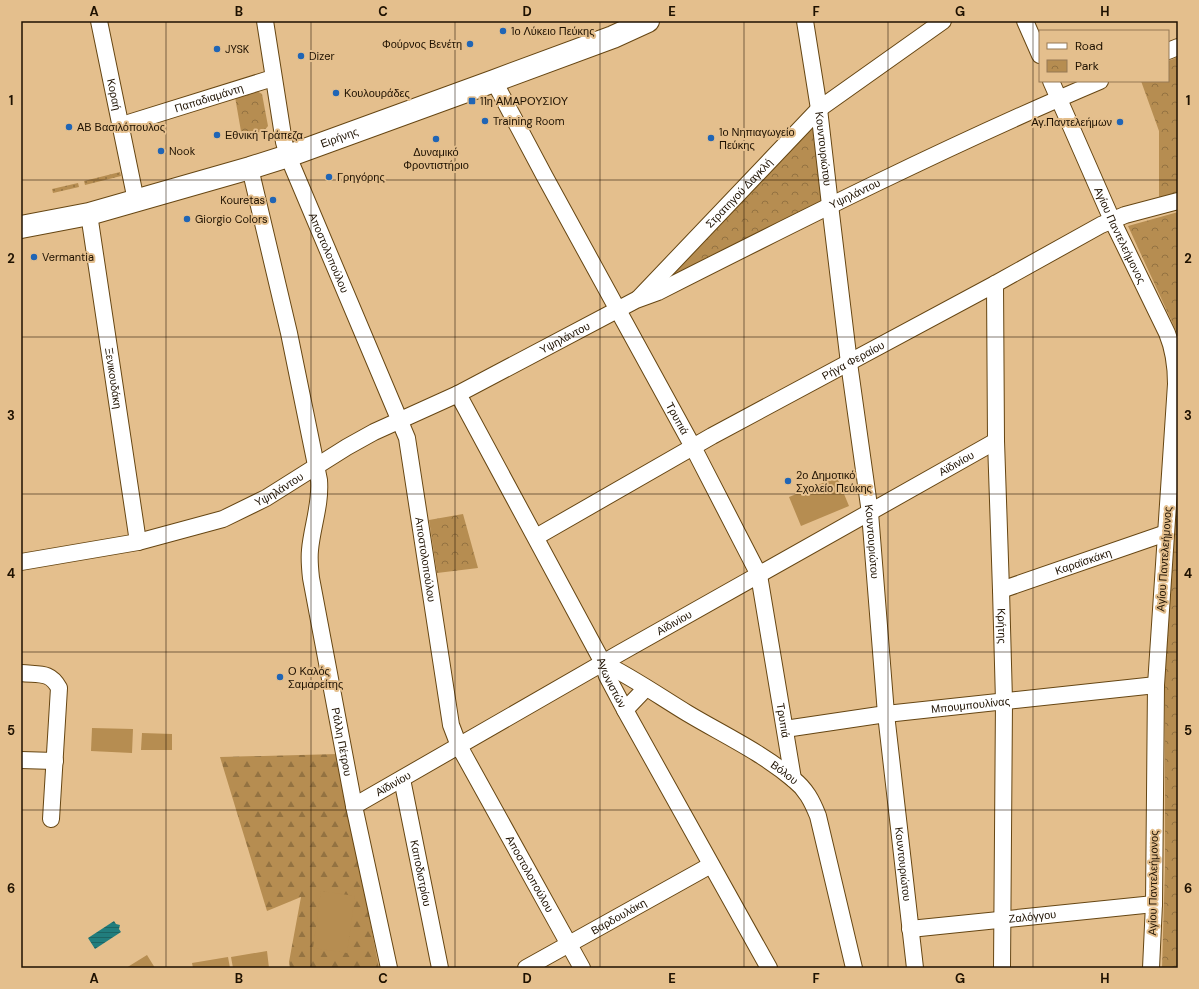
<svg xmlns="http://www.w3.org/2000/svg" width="1199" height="989" viewBox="0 0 1199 989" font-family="'DM Sans',sans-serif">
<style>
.grass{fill:url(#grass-dots)}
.forest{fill:url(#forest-firs)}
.park{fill:url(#park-crowns)}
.pitch{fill:#b68d51}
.water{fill:url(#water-rules)}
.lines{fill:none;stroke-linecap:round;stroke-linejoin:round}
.minor-casing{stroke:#664613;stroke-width:18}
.secondary-casing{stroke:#664613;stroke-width:24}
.minor{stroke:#fff;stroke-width:16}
.secondary{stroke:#fff;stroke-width:22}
.grid{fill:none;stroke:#1e1101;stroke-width:1;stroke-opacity:0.55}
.poi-dot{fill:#2065b5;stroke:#e4bf8d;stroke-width:1.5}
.labels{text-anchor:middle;stroke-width:4;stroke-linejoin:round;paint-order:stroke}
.poi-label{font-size:11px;fill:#1e1101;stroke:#e4bf8d;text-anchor:start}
.street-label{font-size:11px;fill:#1e1101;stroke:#e4bf8d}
.neatline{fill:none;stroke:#1e1101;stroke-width:1.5}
.grid-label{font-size:13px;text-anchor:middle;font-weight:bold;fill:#1e1101}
</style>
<defs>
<pattern id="grass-dots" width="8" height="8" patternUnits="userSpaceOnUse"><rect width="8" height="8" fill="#b68d51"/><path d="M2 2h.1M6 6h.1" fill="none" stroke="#937241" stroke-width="1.8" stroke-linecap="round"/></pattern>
<pattern id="forest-firs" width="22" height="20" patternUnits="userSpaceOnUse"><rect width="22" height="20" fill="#b68d51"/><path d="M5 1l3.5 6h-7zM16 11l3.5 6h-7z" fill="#937241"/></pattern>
<pattern id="park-crowns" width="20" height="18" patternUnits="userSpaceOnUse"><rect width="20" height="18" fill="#b68d51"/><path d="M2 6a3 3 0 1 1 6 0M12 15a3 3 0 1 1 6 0" fill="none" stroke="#937241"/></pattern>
<pattern id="water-rules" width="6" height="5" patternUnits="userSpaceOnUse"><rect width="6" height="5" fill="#217d7d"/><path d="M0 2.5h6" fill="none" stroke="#1c6564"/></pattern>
</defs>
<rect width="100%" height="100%" fill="#e4bf8d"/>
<path class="grass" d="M120,172L121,176L85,185L84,181Z
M78,183L79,187L53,193L52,189Z"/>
<path class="forest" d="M338,754L379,968H290L289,962L301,897L267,911L220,757Z"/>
<path class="park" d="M1178,57V192L1159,198V131L1141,81H1168V61Z
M257,91L262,94L268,126L264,131L242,137L235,97Z
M812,126L823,200L661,283Z
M1178,212V335L1128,226Z
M1178,477V968H1162L1165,866V669L1173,532Z
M463,514L478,568L437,573L429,520Z"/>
<path class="pitch" d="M837,477L849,506L801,526L789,497Z
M92,728L133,729L132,753L91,751Z
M142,733L172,734V750H141Z
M321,891L355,896L347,953L313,948Z
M267,951L269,968H233L231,957Z
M147,955L155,968H126Z
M228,957L230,968H193L192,963Z"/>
<path class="water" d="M114,921L116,924L120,925L119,929L121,932L95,949L88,938Z"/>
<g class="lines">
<g class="minor-casing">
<g id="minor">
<path id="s1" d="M99,21L134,191"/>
<path id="s2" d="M265,21L284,142L288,156L407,438L451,725L459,746L582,968"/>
<path id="s3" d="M805,21L819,109L830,205L849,363L870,513L886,714L915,968"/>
<path d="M1025,21L1040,55"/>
<path d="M1168,51L1178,47"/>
<path id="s4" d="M494,81L545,177L693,447L759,575L793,779"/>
<path id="s5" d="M1051,81L1112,220L1167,333C1174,350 1176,366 1176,384L1156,685L1154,904L1151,968"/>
<path id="s6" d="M122,125L273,78"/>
<path id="s7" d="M250,168L289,333L319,480C321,504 312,527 310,550C309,560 310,569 311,578L354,806L389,968"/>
<path id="s8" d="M89,214L138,542"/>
<path id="s9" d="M995,284L996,441L1001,590L1004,701L1002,968"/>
<path id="s10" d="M639,298L819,109L943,21"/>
<path id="s11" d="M458,394L603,663L607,676L625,710L769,968"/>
<path id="s12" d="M536,537L712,436L995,284L1101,225L1125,215L1178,201"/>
<path id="s13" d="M21,562L138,542L223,519L266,498L347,447L374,432L458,394L636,300L658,292C804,218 949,145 1100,81"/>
<path id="s14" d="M1001,590L1166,533"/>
<path id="s15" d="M603,663C632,677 659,696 687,713C722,734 761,752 793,779C806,789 812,801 818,816L854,968"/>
<path d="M21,673C39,675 50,671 59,688L51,819"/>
<path d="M625,710L646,688"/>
<path id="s16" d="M785,729L886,714L1156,685"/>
<path d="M21,760L55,761"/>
<path id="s17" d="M402,779L440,968"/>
<path id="s18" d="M354,806L620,653L996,441"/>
<path id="s19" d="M910,929L1154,904"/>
<path id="s20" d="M526,968L711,865"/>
</g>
</g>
<g class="secondary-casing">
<g id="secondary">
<path id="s21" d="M21,227L89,214L250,168L288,156L494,81L613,37L648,21"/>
</g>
</g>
<use href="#minor" class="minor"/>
<use href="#secondary" class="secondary"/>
</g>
<path class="grid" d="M166,21V968M311,21V968M455,21V968M600,21V968M744,21V968M888,21V968M1033,21V968M21,180H1178M21,337H1178M21,494H1178M21,652H1178M21,810H1178"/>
<g class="poi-dot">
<circle cx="503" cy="31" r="4"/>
<circle cx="470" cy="44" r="4"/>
<circle cx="217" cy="49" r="4"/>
<circle cx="301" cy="56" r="4"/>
<circle cx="336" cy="93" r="4"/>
<rect x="468" y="97" width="8" height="8" rx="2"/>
<circle cx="485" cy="121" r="4"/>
<circle cx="1120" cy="122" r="4"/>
<circle cx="69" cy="127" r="4"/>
<circle cx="217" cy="135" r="4"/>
<circle cx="711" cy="138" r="4"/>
<circle cx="436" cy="139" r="4"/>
<circle cx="161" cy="151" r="4"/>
<circle cx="329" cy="177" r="4"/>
<circle cx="273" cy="200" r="4"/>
<circle cx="187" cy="219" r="4"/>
<circle cx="34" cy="257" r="4"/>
<circle cx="788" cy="481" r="4"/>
<circle cx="280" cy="677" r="4"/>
</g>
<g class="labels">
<g class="poi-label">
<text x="511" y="35">1ο Λύκειο Πεύκης</text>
<text x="462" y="48" text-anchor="end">Φούρνος Βενέτη</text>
<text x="225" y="53">JYSK</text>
<text x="309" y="60">Dizer</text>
<text x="344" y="97">Κουλουράδες</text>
<text x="480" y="105">11η ΑΜΑΡΟΥΣΙΟΥ</text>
<text x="493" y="125">Training Room</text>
<text x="1112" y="126" text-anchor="end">Αγ.Παντελεήμων</text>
<text x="77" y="131">ΑΒ Βασιλόπουλος</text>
<text x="719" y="136">1ο Νηπιαγωγείο<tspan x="719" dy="13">Πεύκης</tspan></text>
<text x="225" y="139">Εθνική Τράπεζα</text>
<text x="169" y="155">Nook</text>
<text x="436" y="156" text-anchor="middle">Δυναμικό<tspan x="436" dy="13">Φροντιστήριο</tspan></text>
<text x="337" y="181">Γρηγόρης</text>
<text x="265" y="204" text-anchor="end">Kouretas</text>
<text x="195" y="223">Giorgio Colors</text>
<text x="42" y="261">Vermantia</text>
<text x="796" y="479">2ο Δημοτικό<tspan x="796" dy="13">Σχολείο Πεύκης</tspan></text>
<text x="288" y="675">Ο Καλός<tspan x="288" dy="13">Σαμαρείτης</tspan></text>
</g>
<g class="street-label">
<text dy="4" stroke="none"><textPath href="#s1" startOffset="75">Κοραή</textPath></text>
<text dy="4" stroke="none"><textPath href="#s6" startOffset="91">Παπαδιαμάντη</textPath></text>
<text dy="4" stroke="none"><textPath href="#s21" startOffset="331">Ειρήνης</textPath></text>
<text dy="4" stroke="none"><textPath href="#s3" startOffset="129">Κουντουριώτου</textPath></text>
<text dy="4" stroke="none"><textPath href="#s10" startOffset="145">Στρατηγού Δαγκλή</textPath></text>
<text dy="4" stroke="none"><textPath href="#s13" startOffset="918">Υψηλάντου</textPath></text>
<text dy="4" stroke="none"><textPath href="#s5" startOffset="169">Αγίου Παντελεήμονος</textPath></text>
<text dy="4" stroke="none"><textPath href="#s2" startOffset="242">Αποστολοπούλου</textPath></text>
<text dy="4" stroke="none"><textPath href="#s13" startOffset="594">Υψηλάντου</textPath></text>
<text dy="4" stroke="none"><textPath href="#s12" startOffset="363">Ρήγα Φεραίου</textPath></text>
<text dy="4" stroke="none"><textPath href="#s8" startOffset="166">Ξενικουδάκη</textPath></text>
<text dy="4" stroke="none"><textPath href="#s4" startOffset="384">Τρυπιά</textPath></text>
<text dy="4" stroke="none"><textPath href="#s18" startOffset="693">Αϊδινίου</textPath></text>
<text dy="4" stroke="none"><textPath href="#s13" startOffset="270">Υψηλάντου</textPath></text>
<text dy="4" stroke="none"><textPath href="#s3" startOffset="525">Κουντουριώτου</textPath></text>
<text dy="4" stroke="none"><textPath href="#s2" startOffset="566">Αποστολοπούλου</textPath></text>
<text transform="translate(1164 559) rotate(-86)" y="4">Αγίου Παντελεήμονος</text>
<text dy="4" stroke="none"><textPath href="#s14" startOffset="87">Καραϊσκάκη</textPath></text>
<text dy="4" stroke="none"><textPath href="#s18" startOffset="369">Αϊδινίου</textPath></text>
<text dy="4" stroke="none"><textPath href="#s9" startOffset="342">Κρήτης</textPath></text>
<text dy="4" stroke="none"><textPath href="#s11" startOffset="327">Αγωνιστών</textPath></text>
<text dy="4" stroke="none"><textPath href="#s16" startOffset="187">Μπουμπουλίνας</textPath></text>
<text dy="4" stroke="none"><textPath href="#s4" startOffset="708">Τρυπιά</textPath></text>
<text dy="4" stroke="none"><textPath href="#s7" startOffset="585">Ράλλη Πέτρου</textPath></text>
<text dy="4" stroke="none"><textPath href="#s15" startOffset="212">Βόλου</textPath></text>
<text dy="4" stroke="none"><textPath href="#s18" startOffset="45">Αϊδινίου</textPath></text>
<text dy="4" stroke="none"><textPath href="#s3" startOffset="849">Κουντουριώτου</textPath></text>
<text dy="4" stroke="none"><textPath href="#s17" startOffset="96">Καποδιστρίου</textPath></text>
<text dy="4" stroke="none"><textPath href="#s2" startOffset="902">Αποστολοπούλου</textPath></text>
<text transform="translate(1153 883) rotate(-89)" y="4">Αγίου Παντελεήμονος</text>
<text dy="4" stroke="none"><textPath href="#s20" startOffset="106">Βαρδουλάκη</textPath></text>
<text dy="4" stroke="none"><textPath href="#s19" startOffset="123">Ζαλόγγου</textPath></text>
</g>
</g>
<rect width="1199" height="989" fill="none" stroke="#e4bf8d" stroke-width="44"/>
<rect x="1039" y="30" width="130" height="52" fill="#e4bf8d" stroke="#957955"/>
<rect x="1047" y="43" width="20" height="6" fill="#ffffff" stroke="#957955"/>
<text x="1075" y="50" font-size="12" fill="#1e1101">Road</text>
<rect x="1047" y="60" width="20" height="12" fill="url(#park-crowns)" stroke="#957955"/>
<text x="1075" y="70" font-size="12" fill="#1e1101">Park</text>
<rect x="22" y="22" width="1155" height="945" class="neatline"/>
<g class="grid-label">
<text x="94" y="16">A</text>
<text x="239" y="16">B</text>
<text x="383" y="16">C</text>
<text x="527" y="16">D</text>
<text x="672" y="16">E</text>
<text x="816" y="16">F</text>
<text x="960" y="16">G</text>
<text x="1105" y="16">H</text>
<text x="11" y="105">1</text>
<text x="1188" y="105">1</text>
<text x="11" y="263">2</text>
<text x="1188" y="263">2</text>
<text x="11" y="420">3</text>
<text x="1188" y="420">3</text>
<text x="11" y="578">4</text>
<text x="1188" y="578">4</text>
<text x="11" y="735">5</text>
<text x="1188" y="735">5</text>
<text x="11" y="893">6</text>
<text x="1188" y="893">6</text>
<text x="94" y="983">A</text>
<text x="239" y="983">B</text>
<text x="383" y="983">C</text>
<text x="527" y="983">D</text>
<text x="672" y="983">E</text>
<text x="816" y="983">F</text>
<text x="960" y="983">G</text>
<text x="1105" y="983">H</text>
</g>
</svg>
